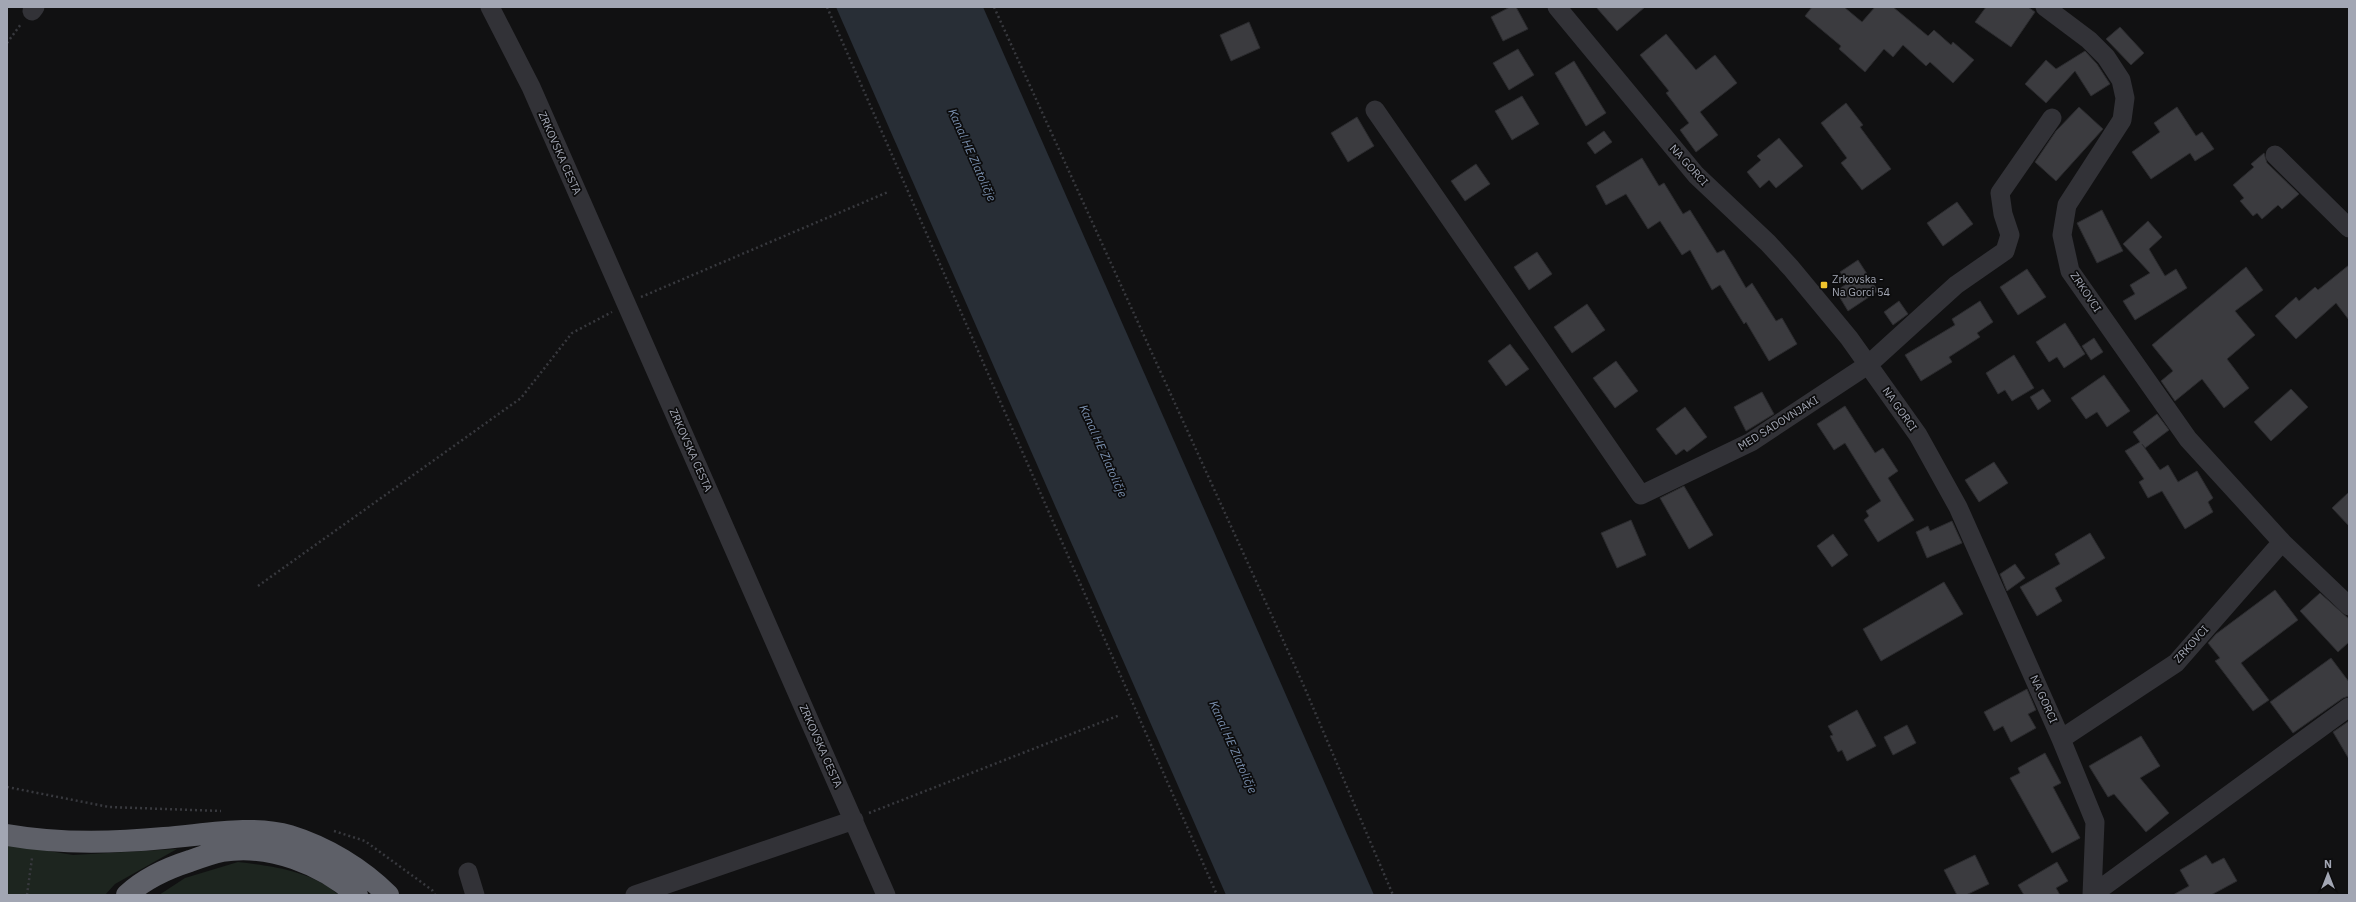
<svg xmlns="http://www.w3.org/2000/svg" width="2356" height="902" viewBox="0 0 2356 902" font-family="'IBM Plex Sans',sans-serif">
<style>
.green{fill:#1d251f}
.water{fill:#282e36}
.building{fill:#3b3b3f;stroke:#2b2b2e}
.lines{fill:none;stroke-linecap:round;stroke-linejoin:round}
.path{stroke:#38393e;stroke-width:2.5;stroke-dasharray:2 3;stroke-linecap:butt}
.minor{stroke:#323237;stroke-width:19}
.highway{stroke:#5e6068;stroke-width:22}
.poi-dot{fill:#efc32c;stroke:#0c0c0d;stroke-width:1.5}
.labels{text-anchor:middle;stroke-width:3.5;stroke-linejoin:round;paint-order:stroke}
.street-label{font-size:11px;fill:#a2a6b3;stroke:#0c0c0d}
.poi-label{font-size:11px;fill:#a2a6b3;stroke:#0c0c0d;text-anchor:start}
.water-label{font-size:12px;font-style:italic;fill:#798fae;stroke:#0c0c0d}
</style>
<rect width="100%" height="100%" fill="#111112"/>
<path class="green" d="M7,844L73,855L177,849L115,884L105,895H7Z
M238,862C273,866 312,871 339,895H159L185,878Z"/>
<path class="water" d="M836,7H983L1374,895H1226Z"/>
<path class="building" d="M1510,7H1516L1528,29L1503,41L1491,17Z
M1596,7H1645L1617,31Z
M1812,7H1844L1862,22L1875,7H1893L1928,36L1934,30L1951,45L1953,42L1974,60L1953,83L1930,62L1926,66L1903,45L1893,57L1884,49L1865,72L1839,49L1841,46L1805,16Z
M1986,7H2028L2035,12L2011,47L1975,22Z
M1249,22L1260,48L1231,61L1220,35Z
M2120,27L2144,53L2131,65L2106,39Z
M1666,34L1696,70L1715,55L1737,83L1700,112L1718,135L1696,152L1680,130L1689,123L1666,93L1669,91L1640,55Z
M1518,49L1534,75L1509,90L1493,63Z
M2085,51L2097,64L2110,84L2091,96L2075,71L2046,103L2025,84L2046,60L2056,69Z
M1574,61L1606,113L1586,126L1555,73Z
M1522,96L1539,124L1512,140L1495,111Z
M1846,103L1863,125L1860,127L1891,169L1862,190L1841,163L1847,158L1821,123Z
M2079,107L2103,129L2056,181L2035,162L2056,131Z
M2177,107L2196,136L2202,132L2214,149L2195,161L2190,153L2151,179L2132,152L2160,132L2154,123Z
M1357,117L1374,146L1348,162L1331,133Z
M1604,131L1612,142L1595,154L1587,143Z
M1779,138L1803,166L1776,188L1769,180L1760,188L1747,172L1761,160L1757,156Z
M2264,153L2267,163L2299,194L2282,209L2278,205L2262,219L2257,213L2253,216L2240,201L2244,198L2233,185L2254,167L2251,164Z
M1642,158L1659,186L1664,183L1683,214L1690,210L1717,253L1724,250L1746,288L1752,283L1776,321L1782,318L1797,344L1769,361L1746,322L1744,324L1720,285L1712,290L1690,250L1682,255L1660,221L1648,229L1626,194L1606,205L1596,186Z
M1476,164L1490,184L1465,201L1451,181Z
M1957,202L1973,224L1943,246L1927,223Z
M2102,210L2123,251L2097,263L2077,223Z
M2148,221L2162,237L2149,249L2165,276L2176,269L2187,288L2135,320L2123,301L2135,294L2130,285L2150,273L2123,244Z
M1537,252L1552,274L1529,290L1514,267Z
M1858,260L1878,291L1848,311L1836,291L1848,283L1840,272Z
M2349,265V320L2336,303L2296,339L2275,316L2296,297L2299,301L2315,287L2318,290Z
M2246,267L2263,290L2235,311L2255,335L2227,359L2249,388L2224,408L2202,379L2175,401L2161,381L2173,371L2152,345Z
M2027,269L2046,297L2018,315L2000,287Z
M1899,301L1908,314L1893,325L1884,312Z
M1980,301L1993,322L1977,333L1980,337L1949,357L1952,362L1921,381L1905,355L1955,325L1952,319Z
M1587,304L1605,330L1572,353L1554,327Z
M2065,323L2085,354L2064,368L2057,357L2049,362L2036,342Z
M2094,338L2103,352L2091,360L2082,346Z
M1510,344L1529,369L1506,386L1488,361Z
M2014,355L2034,388L2012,401L2005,390L1998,394L1986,373Z
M1616,361L1638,391L1615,408L1593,378Z
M2104,375L2130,411L2107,427L2097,412L2086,419L2071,398Z
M2043,389L2051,401L2038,410L2030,397Z
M2291,389L2308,407L2271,441L2254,422Z
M1762,392L1774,414L1746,431L1734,407Z
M1845,406L1875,453L1883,448L1898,471L1888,478L1914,520L1878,542L1864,520L1869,516L1866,511L1881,501L1845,443L1834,450L1817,424Z
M1685,407L1707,437L1687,452L1684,449L1676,455L1656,429Z
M2157,414L2169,430L2145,448L2142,444L2160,470L2168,465L2178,482L2197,471L2213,498L2208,502L2213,512L2185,529L2162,491L2148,498L2139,482L2144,479L2125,451L2140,442L2133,432Z
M1994,462L2008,483L1979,502L1965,480Z
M1684,486L1713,535L1689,549L1660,498Z
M2349,492V526L2332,508Z
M1631,520L1646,555L1617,568L1601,533Z
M1952,521L1962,543L1927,558L1916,532L1928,526L1930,531Z
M2090,533L2105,558L2055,588L2062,601L2037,616L2020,587L2060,564L2055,554Z
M1833,534L1848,555L1832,567L1817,546Z
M2015,564L2025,578L2007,591L2000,574Z
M1944,582L1963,614L1881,661L1863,629Z
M2275,590L2298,620L2241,663L2269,700L2253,711L2215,661L2220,658L2208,643L2216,634Z
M2320,593L2349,619V642L2338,652L2300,611Z
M2331,658L2349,682V696L2343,698L2293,733L2270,702Z
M2027,689L2036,710L2028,714L2036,728L2011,742L2003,726L1994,731L1984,712Z
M1857,710L1876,746L1847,761L1842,750L1838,752L1830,736L1833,735L1828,726Z
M2349,721V759L2333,732Z
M1907,725L1916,743L1893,755L1884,737Z
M2141,736L2160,766L2140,778L2169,813L2146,832L2114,794L2108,797L2089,766Z
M2045,753L2061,783L2053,787L2080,838L2052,853L2010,778L2020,773L2018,768Z
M1975,855L1989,884L1966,895H1957L1944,870Z
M2206,855L2212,864L2224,858L2237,881L2211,895H2173L2189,886L2180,870Z
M2057,862L2068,881L2056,888L2060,895H2024L2018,885Z"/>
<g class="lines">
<path class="path" d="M827,7L1217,895
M994,7L1303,684L1393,895
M7,43L21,24
M641,297L888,192
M258,586L521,398L572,333L612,312
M7,787L109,807L221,811
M869,813L1120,715
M334,831L365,841L432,890L435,895
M27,895L32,858"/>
<path class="minor" d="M490,7L531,87L886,895
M1557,7L1696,175L1768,243L1791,268L1849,338L1918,435L1958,507L2061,739L2095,822L2092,895
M2045,7L2089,40L2106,57L2121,80L2125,98L2122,120L2067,205L2062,235L2070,271L2188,439L2282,542L2349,606
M32,11L35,7
M1375,110L1641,495L1751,442L1869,364L1956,285L2005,251L2010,235L2003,214L2000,193L2052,118
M2275,155L2349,228
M2061,739L2176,663L2282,542
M468,872L475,895
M635,895L854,820
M2092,895L2349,707"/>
<path class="highway" d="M7,835C58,844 112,843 164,838C204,835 251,825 290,836C326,847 362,869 388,895
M127,895C144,879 168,868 190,861C201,857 212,853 222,851C270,843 322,864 357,895"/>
</g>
<rect class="poi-dot" x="1820" y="281" width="8" height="8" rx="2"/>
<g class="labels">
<g class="street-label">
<text transform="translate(560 153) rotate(66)" y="4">ZRKOVSKA CESTA</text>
<text transform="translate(1689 165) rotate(48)" y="4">NA GORCI</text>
<text transform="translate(2086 292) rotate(56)" y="4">ZRKOVCI</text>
<text transform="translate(1900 409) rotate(55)" y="4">NA GORCI</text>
<text transform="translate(1778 423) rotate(-32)" y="4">MED SADOVNJAKI</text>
<text transform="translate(691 450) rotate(66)" y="4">ZRKOVSKA CESTA</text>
<text transform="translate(2191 644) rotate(-48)" y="4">ZRKOVCI</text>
<text transform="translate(2044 699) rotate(66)" y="4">NA GORCI</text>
<text transform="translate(821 746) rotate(66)" y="4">ZRKOVSKA CESTA</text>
</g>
<g class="poi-label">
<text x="1832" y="283">Zrkovska -<tspan x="1832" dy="13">Na Gorci 54</tspan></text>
</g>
<g class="water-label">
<text transform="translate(972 155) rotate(66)" y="4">Kanal HE Zlatoličje</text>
<text transform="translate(1103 451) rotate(66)" y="4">Kanal HE Zlatoličje</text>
<text transform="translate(1233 747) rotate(66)" y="4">Kanal HE Zlatoličje</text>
</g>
</g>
<rect width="2356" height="902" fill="none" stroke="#a2a6b3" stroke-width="16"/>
<g transform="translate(2328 874)" stroke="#0c0c0d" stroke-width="3" paint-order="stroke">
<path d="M0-3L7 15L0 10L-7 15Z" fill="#a2a6b3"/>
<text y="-6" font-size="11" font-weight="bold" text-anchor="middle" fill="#a2a6b3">N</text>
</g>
</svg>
